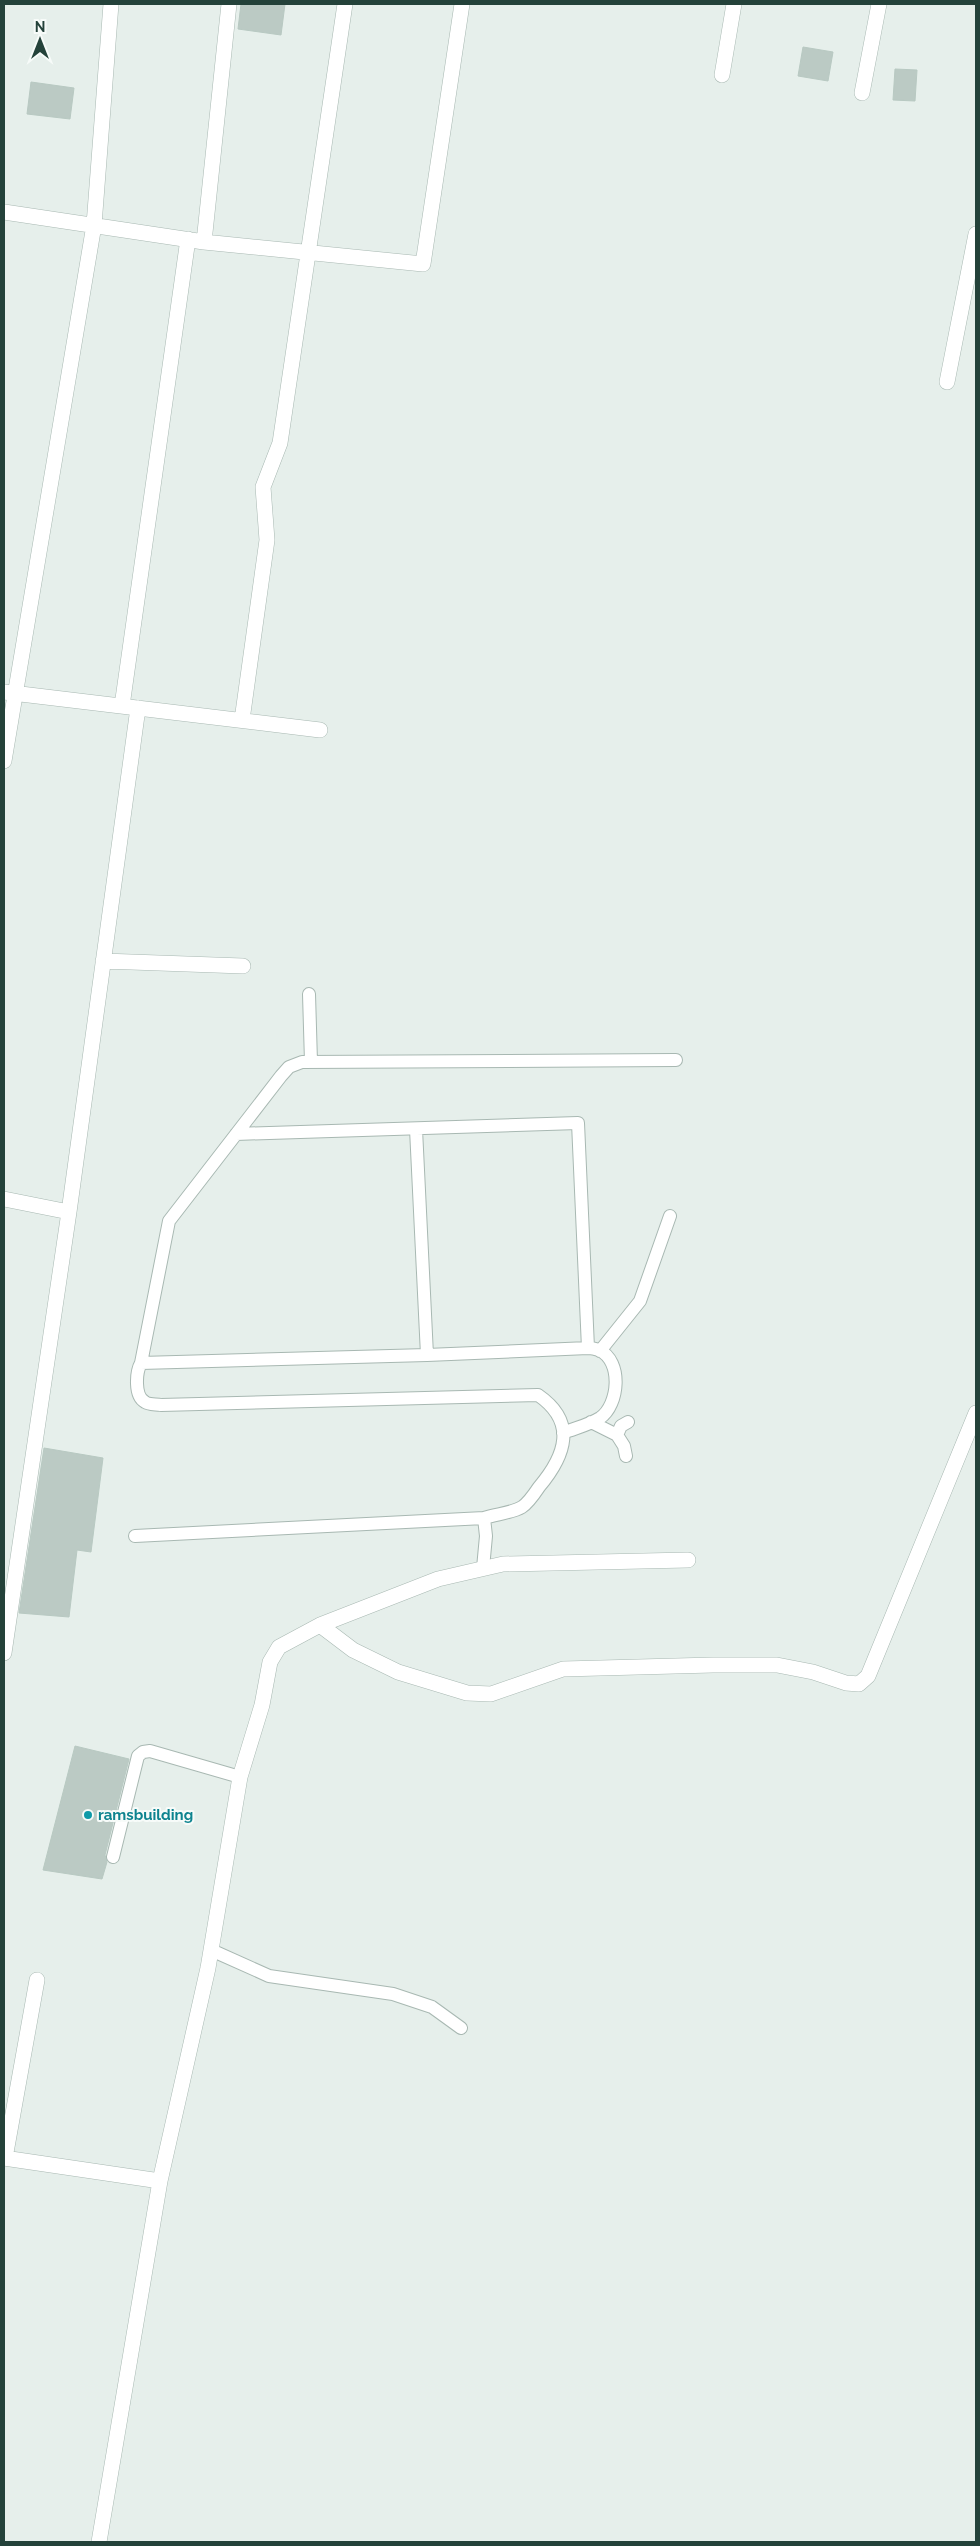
<svg xmlns="http://www.w3.org/2000/svg" width="980" height="2546" viewBox="0 0 980 2546" font-family="Raleway,sans-serif">
<style>
.building{fill:#bbcac4;stroke:#b8c9c2}
.lines{fill:none;stroke-linecap:round;stroke-linejoin:round}
.lane-casing{stroke:#a8b8b2;stroke-width:14}
.street-casing{stroke:#a8b8b2;stroke-width:16}
.lane{stroke:#fff;stroke-width:12}
.street{stroke:#fff;stroke-width:15}
.culture-dot{fill:#0f9aa8;stroke:#f7fbf9;stroke-width:2}
.labels{text-anchor:middle;stroke-width:4;stroke-linejoin:round;paint-order:stroke}
.culture-label{font-size:15px;font-weight:bold;fill:#0d838f;stroke:#f7fbf9;text-anchor:start}
</style>
<rect width="100%" height="100%" fill="#e6efeb"/>
<path class="building" d="M241,4H285L281,35L238,29Z
M803,47L833,52L828,81L798,76Z
M895,69L917,70L915,101L893,100Z
M31,82L74,88L70,119L27,114Z
M44,1448L103,1458L91,1552L77,1550L69,1617L19,1613Z
M75,1746L129,1759L105,1855L107,1862L102,1879L43,1870Z"/>
<g class="lines">
<g class="lane-casing">
<path id="lane" d="M309,994L311,1062
M416,1129L427,1355
M236,1134L578,1123L588,1348
M600,1351L640,1301L670,1216
M141,1363L427,1355L588,1348C591,1348 596,1349 599,1350C623,1361 619,1405 600,1418C589,1425 575,1428 563,1433
M591,1422L617,1435
M626,1456L624,1446L617,1435L621,1426L628,1422
M135,1536L484,1518
M483,1568L486,1536L484,1518C496,1514 512,1513 522,1507C528,1503 535,1493 539,1487C566,1455 577,1422 538,1395L161,1405C156,1404 149,1405 145,1402C134,1396 136,1372 141,1363L169,1221L281,1076L289,1067L302,1062L676,1060
M113,1857L138,1756L143,1752L150,1751L240,1777
M211,1950L269,1976L393,1994L432,2007L461,2028"/>
</g>
<g class="street-casing">
<path id="street" d="M722,75L734,4
M862,93L879,4
M4,212L204,242L423,264L462,4
M204,242L229,4
M947,382L976,234
M4,692L320,730
M122,706L188,239
M242,720L267,540L263,487L280,443L345,4
M4,761L94,225L111,4
M103,961L243,966
M4,1199L69,1212
M320,1625L353,1650L398,1672L467,1693L491,1694L563,1669L713,1665H777L813,1672L846,1683L859,1684L868,1676L976,1413
M4,1653L69,1212L138,708
M4,2158L160,2181
M5,2158L37,1980
M99,2542L160,2181L208,1968L240,1777L262,1705L270,1662L279,1647L320,1625L438,1579L503,1564L688,1560"/>
</g>
<use href="#lane" class="lane"/>
<use href="#street" class="street"/>
</g>
<circle class="culture-dot" cx="88" cy="1815" r="5"/>
<g class="labels">
<g class="culture-label">
<text x="98" y="1820">ramsbuilding</text>
</g>
</g>
<rect width="980" height="2546" fill="none" stroke="#24423a" stroke-width="10"/>
<g transform="translate(40 40)" stroke="#f7fbf9" stroke-width="4" paint-order="stroke">
<path d="M0-4L9 19L0 12L-9 19Z" fill="#24423a"/>
<text y="-8" font-size="14" font-weight="bold" text-anchor="middle" fill="#24423a">N</text>
</g>
</svg>
